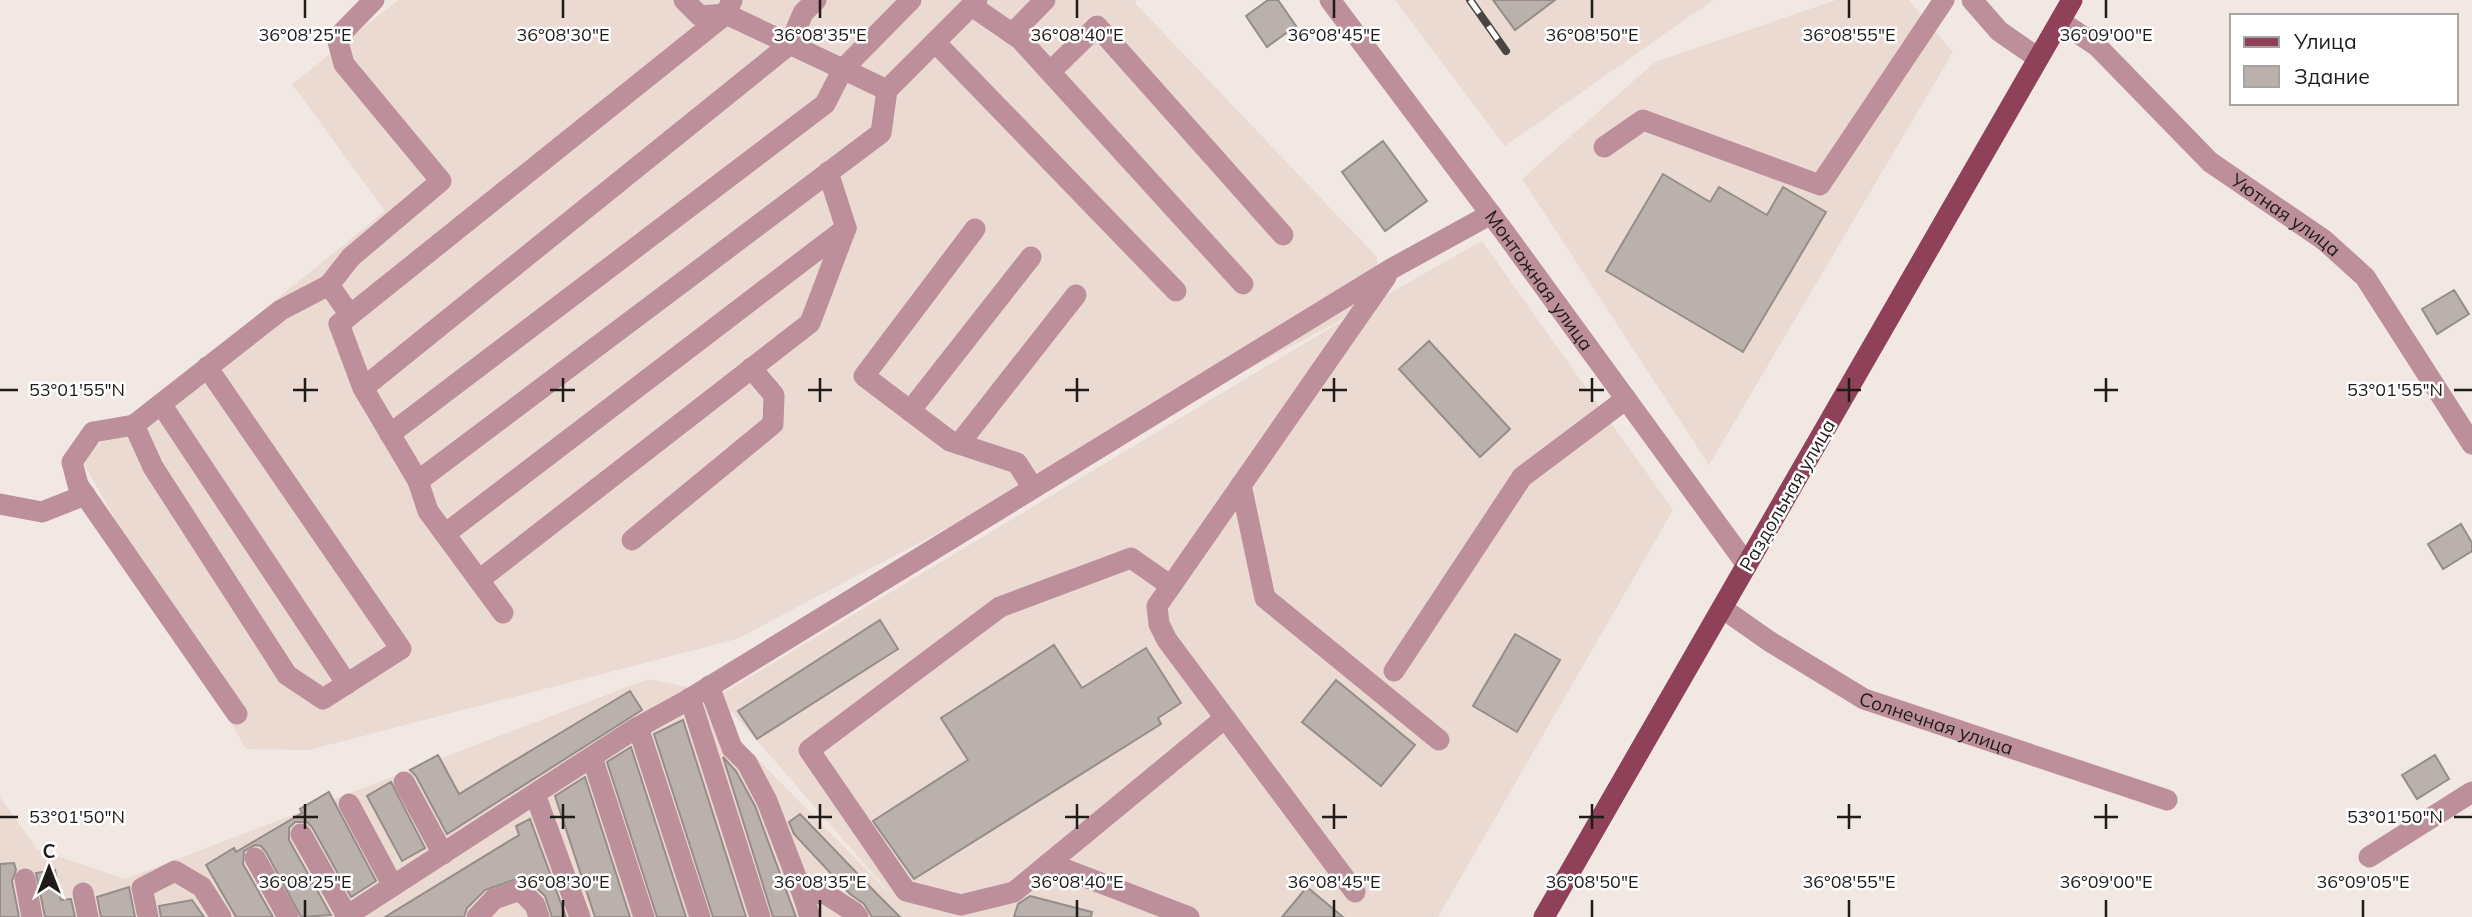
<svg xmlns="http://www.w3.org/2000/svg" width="2472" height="917" viewBox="0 0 2472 917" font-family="Mulish,sans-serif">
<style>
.built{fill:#ebdad2}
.building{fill:#bab1ad;stroke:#968d89;stroke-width:2}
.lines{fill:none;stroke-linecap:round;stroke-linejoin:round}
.minor{stroke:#bd8f9b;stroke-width:21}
.major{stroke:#8f415a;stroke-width:21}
.rail-casing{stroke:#494543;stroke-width:8}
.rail{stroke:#fff;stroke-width:5;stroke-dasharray:16;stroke-linecap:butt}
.ticks{fill:none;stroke:#1e1b19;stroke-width:2.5}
.labels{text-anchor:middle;stroke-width:5;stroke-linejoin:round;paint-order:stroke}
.street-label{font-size:19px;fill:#1e1b19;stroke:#fff}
.ticks-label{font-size:18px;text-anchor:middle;fill:#1e1b19;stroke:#fff;stroke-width:5;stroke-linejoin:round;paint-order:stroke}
</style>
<rect width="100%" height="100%" fill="#f1e8e4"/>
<path class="built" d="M398,0H1136L1135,3L1377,257L1379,299L1482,241L1673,510L1438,917H0V797L37,849L125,879L648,679L687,687L897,901L718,696L1362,309L737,639L309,750L246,749L81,459L385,211L292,84Z
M1395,0H1713L1505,146Z
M1836,0H1909L1953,52L1709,465L1522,179L1655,62Z"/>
<path class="building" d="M1268,0H1278L1296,26L1267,47L1246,16Z
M1493,0H1555L1515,30Z
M1383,141L1427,201L1385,231L1342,172Z
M1663,174L1710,202L1719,187L1767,215L1783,187L1826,212L1743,352L1606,271Z
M2454,290L2469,314L2437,334L2422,309Z
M1429,341L1510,429L1480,457L1399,369Z
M2461,524L2472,543V551L2443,569L2428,544Z
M880,620L898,649L757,739L738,711Z
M1515,634L1560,660L1517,732L1473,706Z
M1054,645L1082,688L1146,648L1181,703L1158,718L1161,724L914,879L873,821L968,760L941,718Z
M1336,680L1415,745L1381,786L1302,722Z
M630,691L642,710L447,834L416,776L410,770L438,755L459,794Z
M683,720L746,917H713L654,734Z
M631,747L686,917H657L607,762Z
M2435,755L2449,779L2417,799L2402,775Z
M723,757L736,771L755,806L796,917H773Z
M585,777L630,917H595L555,796Z
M391,782L425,848L402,861L367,796Z
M329,792L376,881L351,897L312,827L307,822H295L289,828V840L331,915L301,917L266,852L261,846L255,845L244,851L243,864L273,917H236L206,865L234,848L236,852L302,813L300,809Z
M800,814L877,894L900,917H872L864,904L850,894L794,834L789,822Z
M530,819L566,917H552L545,896L529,881L522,877L485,890L467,908L464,917H385L519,835L516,826Z
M14,863L16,870L12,881L19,917H0V864Z
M55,870L61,900L71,899L75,917H45L36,873Z
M129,887L135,917H101L97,897Z
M1307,887L1343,917H1282Z
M1030,896L1092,912L1091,917H1014L1018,904Z
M192,900L204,917H161L159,906Z"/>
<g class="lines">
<g class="minor">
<path d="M684,0L700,16L726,14L887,90L977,0"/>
<path id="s1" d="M1330,0L1505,233L1747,565"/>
<path d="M1972,0L1999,31L2038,58"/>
<path d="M972,6L1020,39L1243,284"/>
<path id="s2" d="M2060,21L2097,46L2210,162L2324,240L2365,277L2472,444"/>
<path d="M1012,34L1045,0"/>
<path d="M935,42L1176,291"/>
<path d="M1050,72L1097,26L1283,235"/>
<path d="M1604,147L1643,120L1820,185L1944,0"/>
<path d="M975,229L864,376L950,441L1017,463L1033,488"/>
<path d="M350,315L329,285L351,257L441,181L344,64L337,38L374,0"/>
<path d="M207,367L401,649L323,699L287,675L153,467L134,425L281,310L329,285"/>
<path d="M363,388L790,44L803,13L816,0"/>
<path d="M161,404L347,684"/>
<path d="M910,411L1031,257"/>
<path d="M134,425L93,432L72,462L78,485L237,714"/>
<path d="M390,434L825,104L843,69L911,0"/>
<path d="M959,444L1076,295"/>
<path d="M418,481L363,388L339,324L726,14L732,0"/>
<path d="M1241,485L1265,598L1439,740"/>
<path d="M0,504L42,512L85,495"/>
<path d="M445,534L846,228L828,172"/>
<path d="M632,540L773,424L774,395L751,368"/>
<path d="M479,580L810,323L846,228"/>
<path d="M1171,586L1131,558L1000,607L809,750L906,891L961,905L1014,892L1225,718"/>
<path id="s3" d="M1722,608L1769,641L1864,699L2167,800"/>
<path d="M503,613L428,511L418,481L881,133L887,90"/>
<path d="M1394,671L1522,477L1626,399"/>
<path d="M709,686L732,748L747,763L767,801L803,895"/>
<path d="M690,698L760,917"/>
<path d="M638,727L700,917"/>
<path d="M592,757L644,917"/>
<path d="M404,782L443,854"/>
<path d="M535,794L580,917"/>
<path d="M349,804L393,886"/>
<path d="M301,834L347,916"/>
<path d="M2369,857L2472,792"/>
<path d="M255,858L288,917"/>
<path d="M1049,863L1189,917"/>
<path d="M25,879L32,917"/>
<path d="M1355,892L1167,640L1159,624L1157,606L1386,277"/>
<path d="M83,893L88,917"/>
<path d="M148,917L142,888L175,871L202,887L221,917"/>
<path d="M345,917L633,730L686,701L1391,269L1491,214"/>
<path d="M477,917L494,899L520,890L535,905L539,917"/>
<path d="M810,917L803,895L824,893L854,912L858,917"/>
</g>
<path class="major" d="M1544,917L2072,0"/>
<g class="rail-casing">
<path id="rail" d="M1470,0L1506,51"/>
</g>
<use href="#rail" class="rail"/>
</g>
<path class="ticks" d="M305,0V18M563,0V18M820,0V18M1077,0V18M1334,0V18M1592,0V18M1849,0V18M2106,0V18M305,378V402M563,378V402M820,378V402M1077,378V402M1334,378V402M1592,378V402M1849,378V402M2106,378V402M0,390H18M293,390H318M550,390H575M808,390H832M1065,390H1089M1322,390H1347M1579,390H1604M1837,390H1861M2094,390H2118M2454,390H2472M305,804V829M563,804V829M820,804V829M1077,804V829M1334,804V829M1592,804V829M1849,804V829M2106,804V829M0,817H18M293,817H318M550,817H575M808,817H832M1065,817H1089M1322,817H1347M1579,817H1604M1837,817H1861M2094,817H2118M2454,817H2472M305,900V917M563,900V917M820,900V917M1077,900V917M1334,900V917M1592,900V917M1849,900V917M2106,900V917M2363,900V917"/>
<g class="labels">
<g class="street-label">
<text dy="7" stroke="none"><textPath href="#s2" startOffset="299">Уютная улица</textPath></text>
<text dy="7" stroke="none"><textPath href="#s1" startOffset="350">Монтажная улица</textPath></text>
<text transform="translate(1787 495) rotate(-60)" y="7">Раздольная улица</text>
<text dy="7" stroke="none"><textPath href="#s3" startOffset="245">Солнечная улица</textPath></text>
</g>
</g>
<g class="ticks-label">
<text x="305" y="41">36°08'25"E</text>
<text x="563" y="41">36°08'30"E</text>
<text x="820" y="41">36°08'35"E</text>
<text x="1077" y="41">36°08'40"E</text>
<text x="1334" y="41">36°08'45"E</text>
<text x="1592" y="41">36°08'50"E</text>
<text x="1849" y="41">36°08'55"E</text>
<text x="2106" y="41">36°09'00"E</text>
<text x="77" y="396">53°01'55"N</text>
<text x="2395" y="396">53°01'55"N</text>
<text x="77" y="823">53°01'50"N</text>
<text x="2395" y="823">53°01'50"N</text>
<text x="305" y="888">36°08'25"E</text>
<text x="563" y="888">36°08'30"E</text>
<text x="820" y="888">36°08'35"E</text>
<text x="1077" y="888">36°08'40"E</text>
<text x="1334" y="888">36°08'45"E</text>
<text x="1592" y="888">36°08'50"E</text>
<text x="1849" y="888">36°08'55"E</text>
<text x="2106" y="888">36°09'00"E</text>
<text x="2363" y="888">36°09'05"E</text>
</g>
<rect x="2230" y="14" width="228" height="91" fill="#ffffff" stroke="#a5a4a3" stroke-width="2"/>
<rect x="2244" y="37" width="35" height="10" fill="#8f415a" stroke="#a5a4a3" stroke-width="2"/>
<text x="2294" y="49" font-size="21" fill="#1e1b19">Улица</text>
<rect x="2244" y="66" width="35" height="21" fill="#bab1ad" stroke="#a5a4a3" stroke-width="2"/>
<text x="2294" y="84" font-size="21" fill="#1e1b19">Здание</text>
<g transform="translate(49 868)" stroke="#ffffff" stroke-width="5" paint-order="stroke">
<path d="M0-5L12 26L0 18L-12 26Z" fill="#1e1b19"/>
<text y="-10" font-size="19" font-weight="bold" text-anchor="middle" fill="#1e1b19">С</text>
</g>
</svg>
